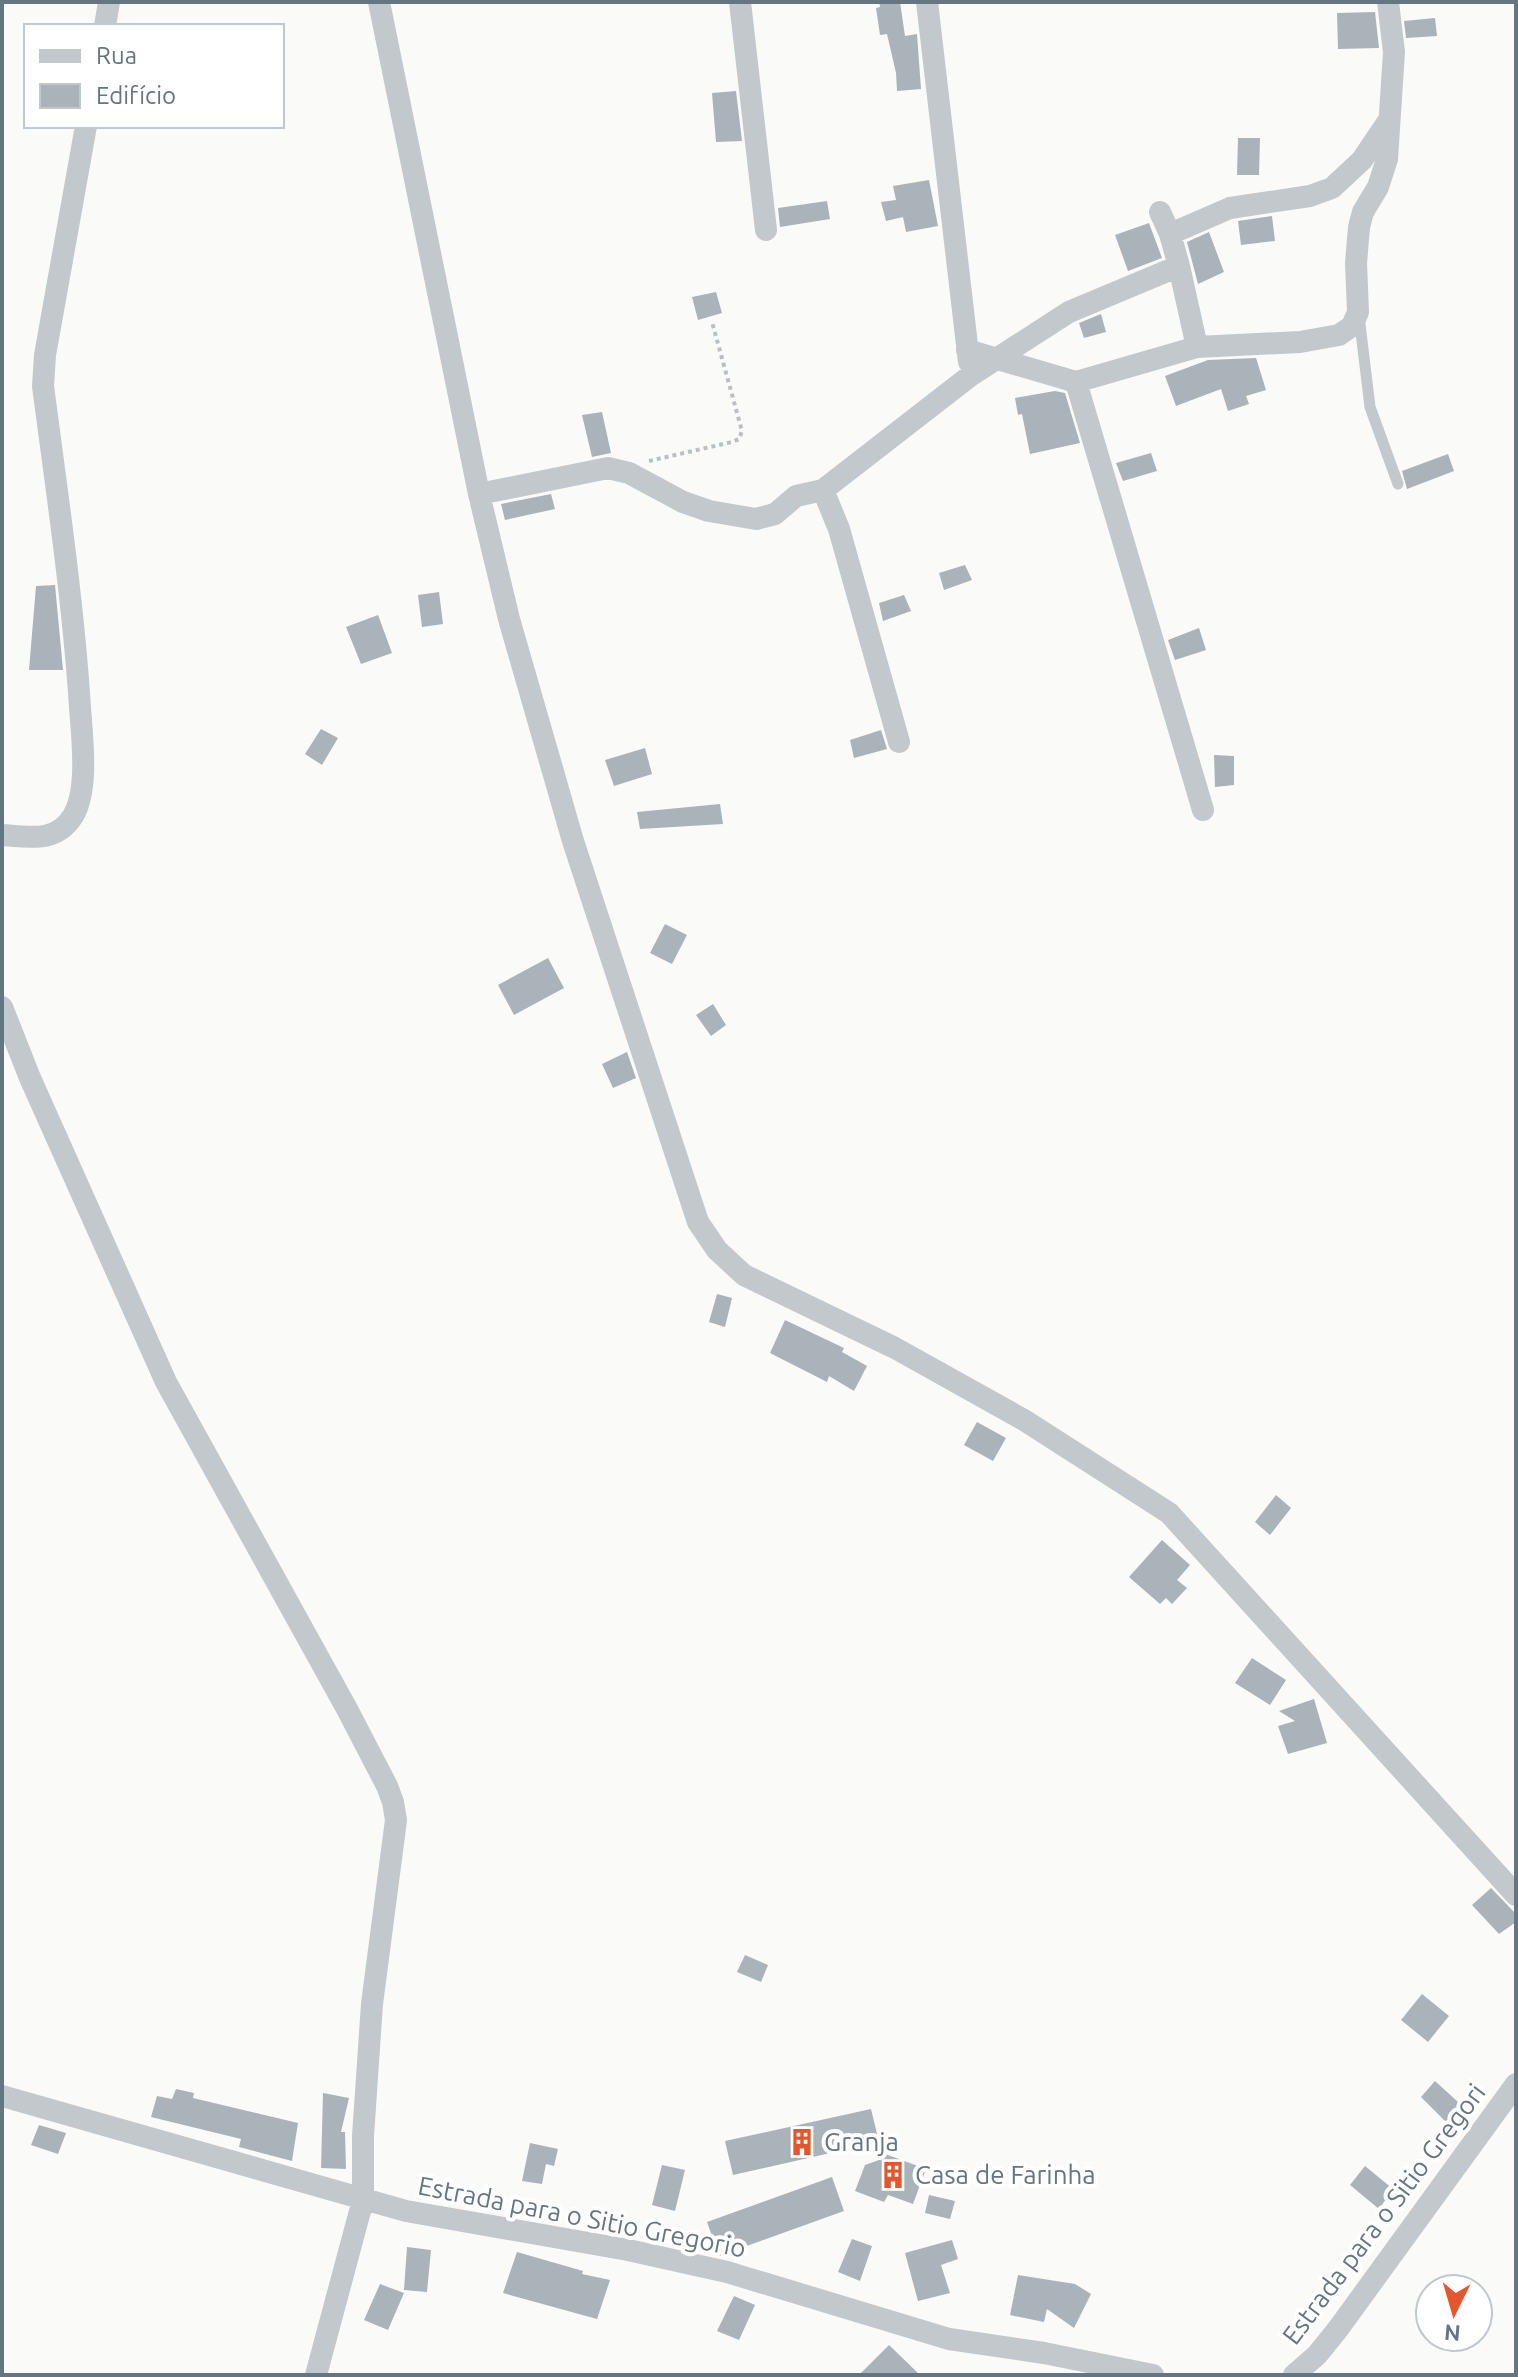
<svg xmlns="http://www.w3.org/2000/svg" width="1518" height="2377" viewBox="0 0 1518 2377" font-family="Ubuntu,sans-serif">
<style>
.building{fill:#aab3b9}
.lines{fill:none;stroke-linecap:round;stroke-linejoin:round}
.path{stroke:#bbbfc2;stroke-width:4;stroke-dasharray:4 4;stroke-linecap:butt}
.lane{stroke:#c3c8cc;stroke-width:11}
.street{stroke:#c3c8cc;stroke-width:22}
.labels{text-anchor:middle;stroke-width:8;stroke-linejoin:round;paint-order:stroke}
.poi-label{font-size:26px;fill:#657683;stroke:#fff;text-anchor:start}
.street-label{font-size:26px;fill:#657683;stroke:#fff}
</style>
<rect width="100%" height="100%" fill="#fafaf8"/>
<path class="building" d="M879,2H900L905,36L917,34L921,89L897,91L896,73L887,34L880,35L876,8L880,7Z
M1375,12L1379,48L1338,49L1337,13Z
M1435,18L1437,36L1406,38L1404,21Z
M736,91L742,141L716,142L712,93Z
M1238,138H1260L1259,175H1237Z
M929,180L938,226L906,232L903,217L886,221L881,202L896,200L893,186Z
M827,201L830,219L780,227L778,208Z
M1272,216L1275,241L1241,245L1238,221Z
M1149,223L1162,258L1128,271L1115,235Z
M1209,232L1224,272L1198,284L1187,242Z
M716,292L722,313L698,320L692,297Z
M1101,314L1106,332L1084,338L1079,323Z
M1256,358L1266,390L1246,396L1249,404L1228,411L1221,389L1176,406L1165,376L1208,360Z
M1055,391L1065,393L1080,443L1030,454L1022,414L1018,415L1015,398Z
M602,412L611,453L592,457L582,415Z
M1151,453L1157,471L1123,481L1116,463Z
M1448,454L1454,471L1407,489L1402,471Z
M551,494L555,509L505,520L501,504Z
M965,565L972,580L944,590L939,573Z
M55,585L63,670H29L36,586Z
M439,592L443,624L422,627L418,595Z
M904,595L911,611L883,621L879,603Z
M378,615L392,653L361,664L346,627Z
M1199,628L1206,650L1175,660L1168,640Z
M321,729L338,738L322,765L305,754Z
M881,730L887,749L854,758L850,740Z
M645,748L652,774L614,786L605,760Z
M1214,755L1234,756V785L1215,787Z
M720,804L723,824L640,829L637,812Z
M665,924L687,935L672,964L650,953Z
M548,958L564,988L514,1015L498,985Z
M713,1004L726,1025L711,1036L696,1015Z
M627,1052L636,1078L613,1088L602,1064Z
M717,1294L732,1298L725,1327L709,1322Z
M785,1320L844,1348L842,1352L867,1366L854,1391L829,1376L827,1382L770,1353Z
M977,1422L1006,1438L993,1461L964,1445Z
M1276,1495L1291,1508L1270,1535L1255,1522Z
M1162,1540L1190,1565L1177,1580L1187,1588L1172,1604L1166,1598L1160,1604L1129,1577Z
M1252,1658L1286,1680L1270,1705L1235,1683Z
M1314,1699L1327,1743L1288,1754L1278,1726L1295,1721L1279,1711Z
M1491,1888L1516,1914V1922L1499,1934L1472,1905Z
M745,1955L768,1965L761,1982L737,1972Z
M1422,1994L1449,2016L1428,2042L1401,2020Z
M1435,2081L1469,2112L1453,2129L1421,2097Z
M176,2089L194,2093L193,2098L298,2123L292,2161L239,2147L241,2139L151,2117L157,2096L172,2099Z
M323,2093L349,2098L341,2132H345L346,2169L321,2168Z
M871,2109L879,2142L733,2175L725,2141Z
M39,2125L66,2133L58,2154L31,2145Z
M530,2143L558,2149L554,2166L546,2164L542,2184L522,2181Z
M877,2151L926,2169L913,2204L888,2195L884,2202L855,2191L865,2165L879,2160Z
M662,2165L685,2170L675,2211L652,2205Z
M1365,2166L1393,2189L1379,2209L1350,2185Z
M832,2177L844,2211L719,2256L707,2222Z
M929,2195L955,2201L950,2219L925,2213Z
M852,2239L872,2246L860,2281L838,2272Z
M952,2240L958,2259L941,2265L950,2293L918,2301L905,2253Z
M407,2247L431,2250L427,2292L404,2290Z
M517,2252L583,2271L582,2274L610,2280L597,2319L503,2293Z
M1018,2275L1075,2284L1091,2294L1074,2328L1047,2309L1044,2322L1010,2315Z
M380,2284L404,2293L388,2330L364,2320Z
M734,2296L755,2305L739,2340L717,2331Z
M889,2345L920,2375H859Z"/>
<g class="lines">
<path class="path" d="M649,461L732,442L739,439L742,431L712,322"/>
<path class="lane" d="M1359,316L1370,407L1398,484"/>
<path class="street" d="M379,2L479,494L509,619L573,841L698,1222L717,1250L744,1275L895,1348L1024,1420L1169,1513L1516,1895
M740,2L766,230
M927,2L969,362
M105,26L109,2
M1160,212L1170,234
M1197,347L1179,266L1170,234L1230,208L1310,196L1332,188L1362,160L1389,120
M967,350L1076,382L1203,810
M1076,382L1197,347L1300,342L1339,335L1352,326L1358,312L1356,263L1359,227L1363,212L1378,187L1387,159L1394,52L1388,2
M479,494L608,468L629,473L683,502L709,511L756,519L775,514L796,496L823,490
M899,742L839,529L823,490L970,376L1069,312L1179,266
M2,835C30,837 56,843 73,816C89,790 82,737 80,707C73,600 57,493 43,386L45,355L86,126
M2,1007L30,1078L166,1382L347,1709L387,1786L393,1802L396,1820L372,2004L363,2136V2200L316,2375
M2,2096L406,2211L628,2250L727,2272L949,2339L1044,2353L1153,2375
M1294,2375L1317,2355L1338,2329L1516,2084"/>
</g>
<defs>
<g id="building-bare" transform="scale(2.16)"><path d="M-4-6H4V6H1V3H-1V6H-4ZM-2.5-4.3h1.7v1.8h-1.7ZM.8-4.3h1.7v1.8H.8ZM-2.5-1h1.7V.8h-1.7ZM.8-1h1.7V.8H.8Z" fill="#e4572e" stroke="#fff" stroke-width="2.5" paint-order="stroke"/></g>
</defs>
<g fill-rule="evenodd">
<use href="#building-bare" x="802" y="2142"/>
<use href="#building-bare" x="893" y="2175"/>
</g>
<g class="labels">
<g class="poi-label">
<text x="824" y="2151">Granja</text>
<text x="915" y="2184">Casa de Farinha</text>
</g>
<g class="street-label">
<text transform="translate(1384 2214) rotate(-53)" y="9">Estrada para o Sitio Gregori</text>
<text transform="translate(582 2217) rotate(11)" y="9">Estrada para o Sitio Gregorio</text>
</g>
</g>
<rect width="1518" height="2377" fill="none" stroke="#657683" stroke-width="8"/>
<rect x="24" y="24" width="260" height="104" fill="#ffffff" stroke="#c1c8cd" stroke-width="2"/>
<rect x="40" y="50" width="40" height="12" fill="#c3c8cc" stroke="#c1c8cd" stroke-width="2"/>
<text x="96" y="64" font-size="24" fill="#657683">Rua</text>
<rect x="40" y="84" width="40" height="24" fill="#aab3b9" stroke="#c1c8cd" stroke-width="2"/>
<text x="96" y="104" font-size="24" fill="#657683">Edifício</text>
<g transform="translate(1454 2313) rotate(185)"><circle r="38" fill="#ffffff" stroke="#c1c8cd" stroke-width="2"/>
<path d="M0-6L14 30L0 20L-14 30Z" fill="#e4572e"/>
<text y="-12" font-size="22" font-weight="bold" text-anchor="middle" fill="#657683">N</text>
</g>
</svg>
